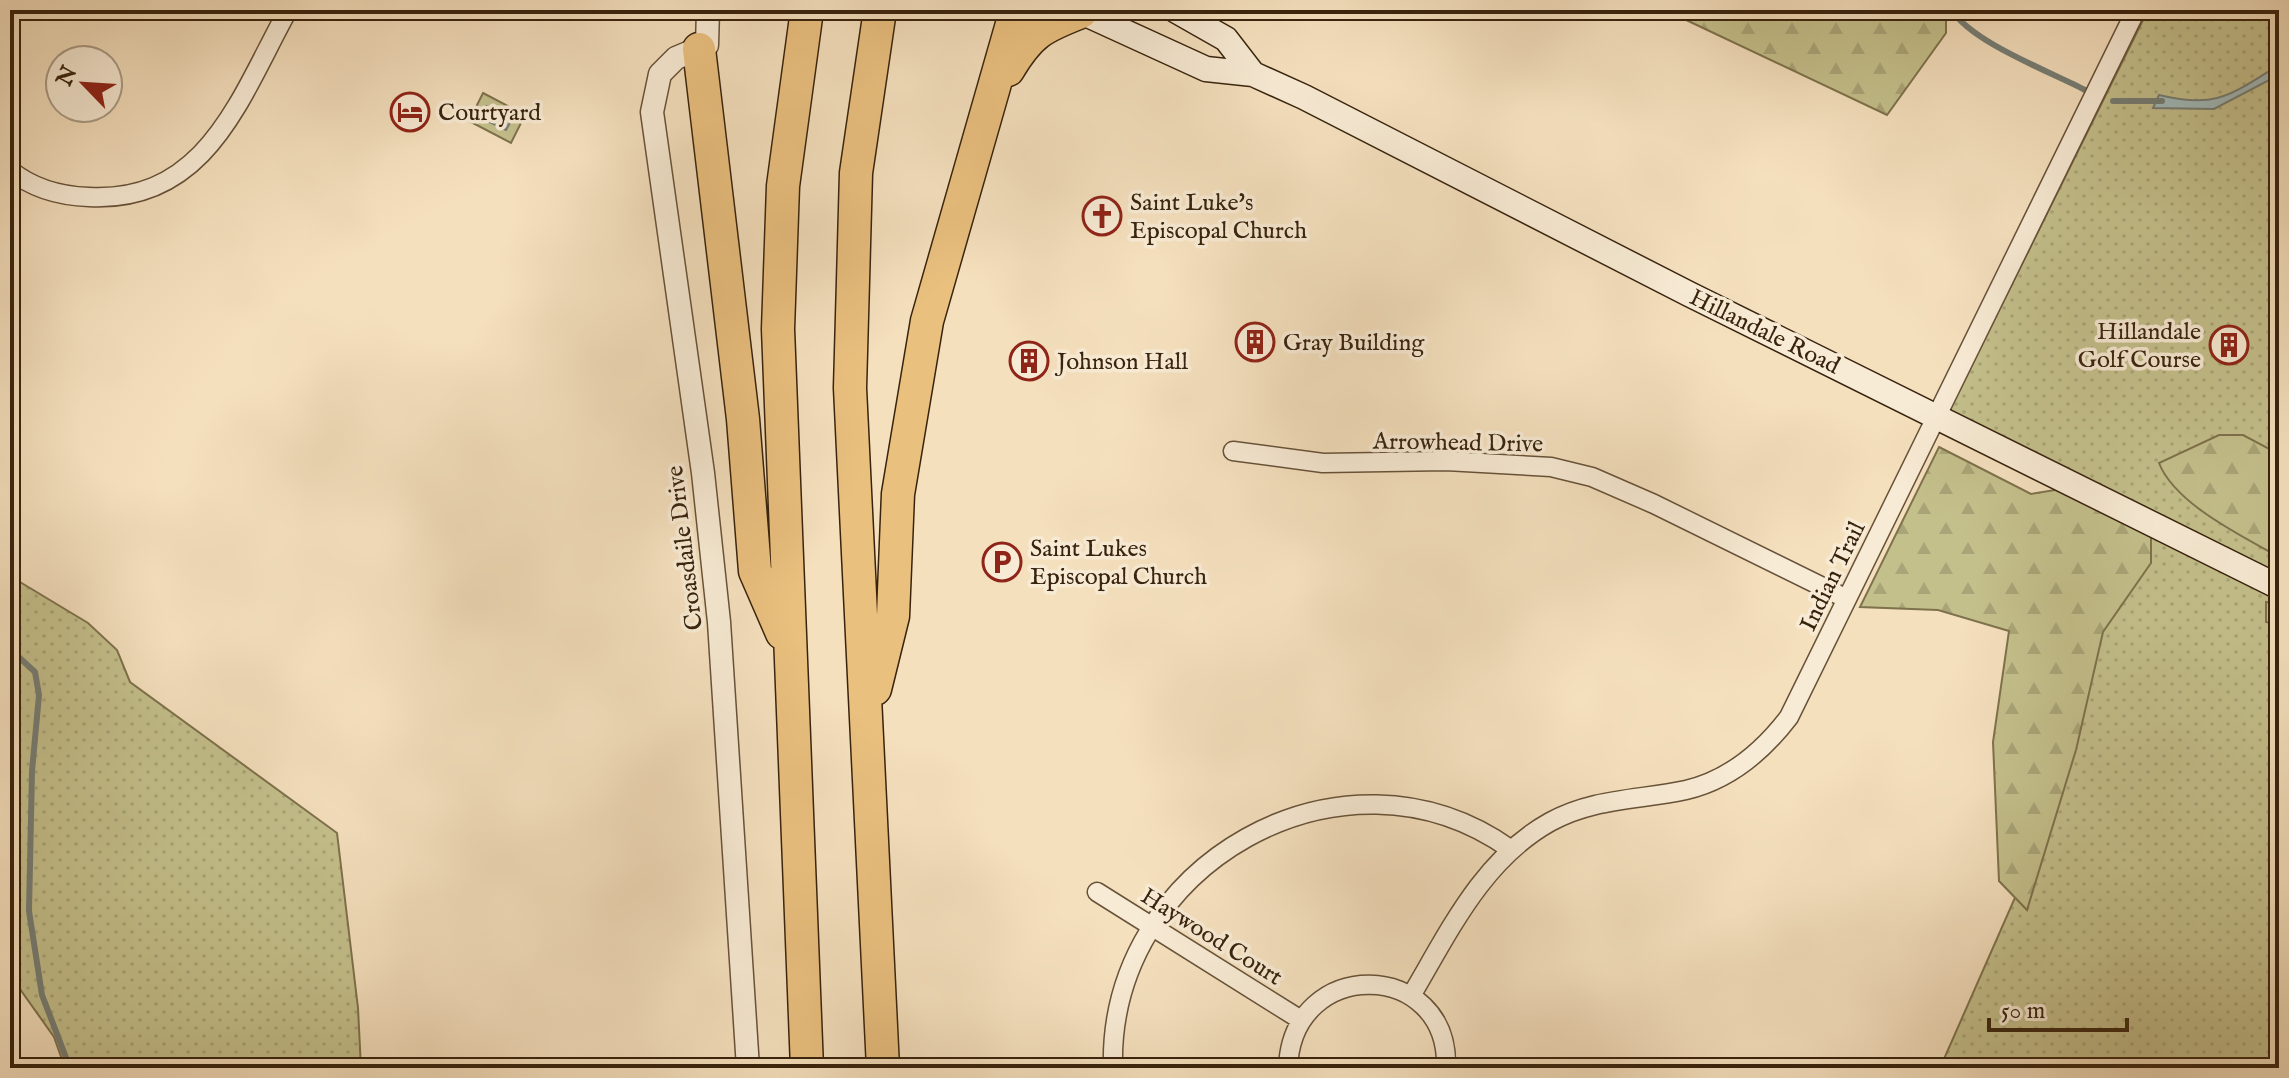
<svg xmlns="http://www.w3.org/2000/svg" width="2289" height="1078" viewBox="0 0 2289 1078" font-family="'IM FELL English',serif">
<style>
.green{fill:url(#green-dots);stroke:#7e724c;stroke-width:2}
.forest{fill:url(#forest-firs);stroke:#7e724c;stroke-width:2}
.pitch{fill:#c4c08c;stroke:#7e724c;stroke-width:2}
.water{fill:#a0bbbc;stroke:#767e76;stroke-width:2}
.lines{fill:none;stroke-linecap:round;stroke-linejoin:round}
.stream{stroke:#767e76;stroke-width:6}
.minor-casing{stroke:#675239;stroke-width:21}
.tertiary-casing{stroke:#675239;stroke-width:25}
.secondary-casing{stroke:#38230d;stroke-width:27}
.motorway-casing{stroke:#38230d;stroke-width:35}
.minor{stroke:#f8ebd5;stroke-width:18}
.tertiary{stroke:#f8ebd5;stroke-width:22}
.secondary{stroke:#f8ebd5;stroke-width:24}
.motorway{stroke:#eac07f;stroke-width:32}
.labels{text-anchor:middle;stroke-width:7;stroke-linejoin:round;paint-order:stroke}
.poi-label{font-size:24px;fill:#38230d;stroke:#f8ebd5;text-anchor:start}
.street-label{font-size:24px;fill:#38230d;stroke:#f8ebd5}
</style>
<defs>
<pattern id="green-dots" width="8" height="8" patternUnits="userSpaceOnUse" patternTransform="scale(2)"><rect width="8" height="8" fill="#c4c08c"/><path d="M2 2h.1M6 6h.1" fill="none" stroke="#a9a578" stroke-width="1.8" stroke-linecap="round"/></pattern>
<pattern id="forest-firs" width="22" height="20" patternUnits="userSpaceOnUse" patternTransform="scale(2)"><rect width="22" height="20" fill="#c4c08c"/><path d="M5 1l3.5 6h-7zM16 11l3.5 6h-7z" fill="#a9a578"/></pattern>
</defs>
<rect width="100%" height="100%" fill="#f5e0be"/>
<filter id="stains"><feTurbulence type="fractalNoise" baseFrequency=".0025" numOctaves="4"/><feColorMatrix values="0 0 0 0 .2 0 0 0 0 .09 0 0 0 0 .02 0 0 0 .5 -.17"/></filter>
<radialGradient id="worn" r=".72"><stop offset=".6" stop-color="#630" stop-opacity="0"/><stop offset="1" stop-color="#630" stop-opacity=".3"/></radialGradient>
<path class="green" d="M2148,10H2279V1068H1940L2036,850L2066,734L2144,509L1948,413Z
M10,576L88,623L117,650L130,682L337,833L358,1008L361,1068H65L54,1037L10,975Z"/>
<path class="forest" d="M1665,10H1946V33L1887,115Z
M2219,435H2243L2279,454V557C2242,536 2175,504 2159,463Z
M1939,447L2031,494L2073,487L2151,532V563L2103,632L2076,750L2027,910L1999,881L1993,742L2009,631L1938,610L1860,607Z
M2266,602L2279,604V625L2266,622Z"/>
<path class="pitch" d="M483,93L525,115L511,143L469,121Z"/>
<path class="water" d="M2279,65V75L2214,109L2153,108L2159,95C2217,109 2230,95 2279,65Z
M486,106L512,119L506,130L481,118Z"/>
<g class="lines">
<path class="stream" d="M1952,10C1971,42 2051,72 2085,90
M2113,101H2162
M10,649L35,672L39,695L32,771L29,911L42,995L70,1068"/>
<g class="minor-casing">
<path id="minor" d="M10,170C33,189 60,196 89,197C207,203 240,97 288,10
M1233,451L1323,463L1446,461L1551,467L1592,477L1654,504L1847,599
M1097,892L1301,1020
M1411,996C1449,932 1482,860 1550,822C1593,798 1640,800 1686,790C1729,780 1763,751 1789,717L2136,10
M1113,1068C1107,865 1343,730 1510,849
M1288,1068C1292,955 1450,959 1446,1068"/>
</g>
<g class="tertiary-casing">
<path id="tertiary" d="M708,10L707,45L676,58L660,74L652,112L703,473L719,622L748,1068"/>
</g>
<g class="secondary-casing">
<path id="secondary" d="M1077,10L1206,69L1253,74L1304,97L1689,294L2279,587
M1175,10L1226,39L1253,74"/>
</g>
<g class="motorway-casing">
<path id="motorway" d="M807,10L783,186L778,329L807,1068
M880,10L856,173L850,388L883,1068
M699,49L743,419L755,571L782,633
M1008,70C1030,33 1042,27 1081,12
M875,689L893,616L898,494L927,321L1016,10"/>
</g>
<use href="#minor" class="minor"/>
<use href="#tertiary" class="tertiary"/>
<use href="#secondary" class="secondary"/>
<use href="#motorway" class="motorway"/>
</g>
<defs>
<g id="hotel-ring" transform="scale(2)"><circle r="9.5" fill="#f8ebd5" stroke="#8f2418" stroke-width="1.5"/><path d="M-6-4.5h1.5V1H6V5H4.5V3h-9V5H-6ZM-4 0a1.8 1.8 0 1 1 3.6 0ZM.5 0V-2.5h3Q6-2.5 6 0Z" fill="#8f2418"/></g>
<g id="church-ring" transform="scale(2)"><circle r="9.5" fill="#f8ebd5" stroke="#8f2418" stroke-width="1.5"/><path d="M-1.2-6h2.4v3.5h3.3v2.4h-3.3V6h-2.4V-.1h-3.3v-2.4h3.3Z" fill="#8f2418"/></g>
<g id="building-ring" transform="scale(2)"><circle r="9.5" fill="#f8ebd5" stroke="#8f2418" stroke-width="1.5"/><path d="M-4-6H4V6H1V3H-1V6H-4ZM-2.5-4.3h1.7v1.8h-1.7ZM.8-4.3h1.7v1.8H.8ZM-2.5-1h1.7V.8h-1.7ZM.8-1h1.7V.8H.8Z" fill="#8f2418"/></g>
<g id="parking-ring" transform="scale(2)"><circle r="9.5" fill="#f8ebd5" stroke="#8f2418" stroke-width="1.5"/><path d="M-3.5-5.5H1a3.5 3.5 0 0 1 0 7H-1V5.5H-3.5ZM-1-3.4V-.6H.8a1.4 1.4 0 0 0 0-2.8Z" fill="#8f2418"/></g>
</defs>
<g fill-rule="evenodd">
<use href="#hotel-ring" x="410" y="112"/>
<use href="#church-ring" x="1102" y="216"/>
<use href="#building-ring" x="1255" y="342"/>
<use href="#building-ring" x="2229" y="345"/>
<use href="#building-ring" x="1029" y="361"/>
<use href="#parking-ring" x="1002" y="562"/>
</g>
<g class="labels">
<g class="poi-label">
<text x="438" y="120">Courtyard</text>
<text x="1130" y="210">Saint Luke's<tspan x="1130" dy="28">Episcopal Church</tspan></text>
<text x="2201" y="339" text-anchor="end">Hillandale<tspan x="2201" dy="28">Golf Course</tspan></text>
<text x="1283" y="350">Gray Building</text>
<text x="1057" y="369">Johnson Hall</text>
<text x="1030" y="556">Saint Lukes<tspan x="1030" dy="28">Episcopal Church</tspan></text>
</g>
<g class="street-label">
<text transform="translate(1765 331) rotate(26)" y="8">Hillandale Road</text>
<text transform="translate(1458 442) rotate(1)" y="8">Arrowhead Drive</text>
<text transform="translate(684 548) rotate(-97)" y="8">Croasdaile Drive</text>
<text transform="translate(1832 576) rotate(-64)" y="8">Indian Trail</text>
<text transform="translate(1212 936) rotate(32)" y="8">Haywood Court</text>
</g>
</g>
<rect width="2289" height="1078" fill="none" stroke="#f5e0be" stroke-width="40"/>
<rect x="12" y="12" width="2265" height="1054" fill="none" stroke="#38230d" stroke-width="4"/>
<rect x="20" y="20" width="2249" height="1038" fill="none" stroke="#38230d" stroke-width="2"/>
<g transform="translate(84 84) rotate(295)"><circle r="38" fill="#f8ebd5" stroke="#ab9b85" stroke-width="2"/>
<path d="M0-6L14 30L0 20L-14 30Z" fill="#8f2418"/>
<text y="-12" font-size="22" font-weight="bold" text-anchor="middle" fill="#38230d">N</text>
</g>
<path d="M1989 1018v12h138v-12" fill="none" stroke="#38230d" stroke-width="4"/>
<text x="2001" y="1018" font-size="24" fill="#38230d" stroke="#f8ebd5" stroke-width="6" paint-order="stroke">50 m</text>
<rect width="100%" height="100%" filter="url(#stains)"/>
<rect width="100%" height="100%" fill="url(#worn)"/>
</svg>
